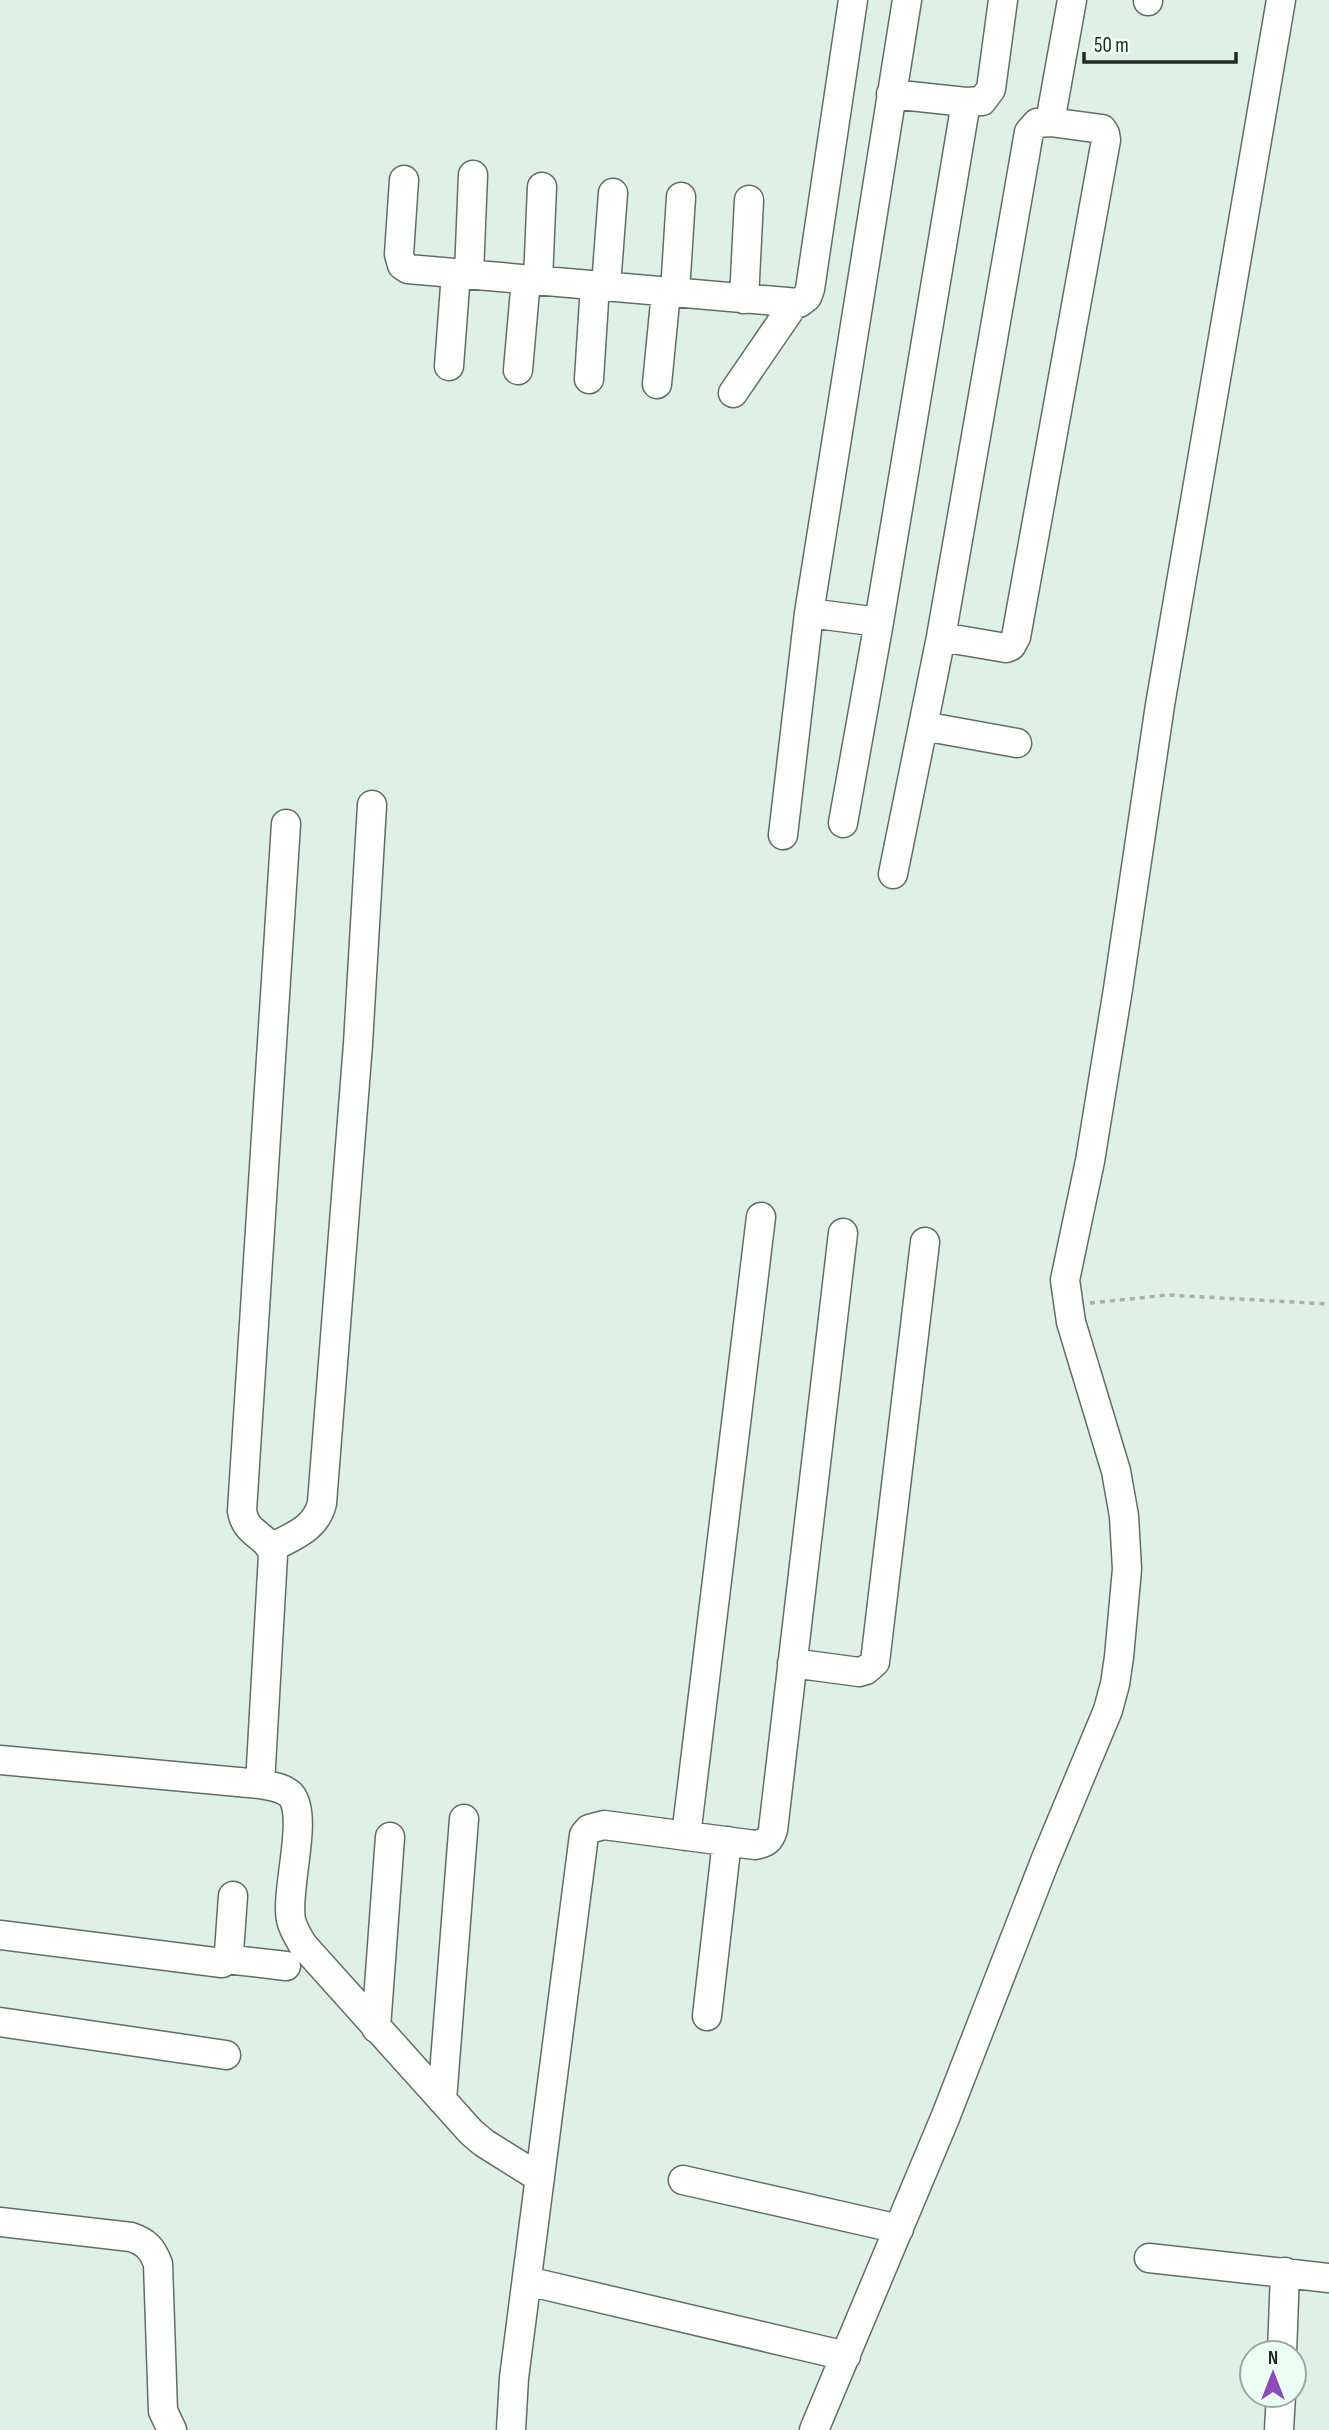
<svg xmlns="http://www.w3.org/2000/svg" width="1329" height="2430" viewBox="0 0 1329 2430" font-family="'Sofia Sans Condensed',sans-serif">
<style>
.lines{fill:none;stroke-linecap:round;stroke-linejoin:round}
.minor-casing{stroke:#5f6f65;stroke-width:31}
.path{stroke:#a4b2aa;stroke-width:3.5;stroke-dasharray:5 5;stroke-linecap:butt}
.minor{stroke:#fff;stroke-width:28}
</style>
<rect width="100%" height="100%" fill="#dff1e6"/>
<g class="lines">
<g class="minor-casing">
<path id="minor" d="M1148,1V0
M891,94L966,102L982,101L991,89L1003,0
M404,180L399,254L402,265L408,269L799,303L807,297L810,289L853,0
M469,274L473,175
M538,280L542,187
M606,286L613,193
M675,292L681,197
M744,299L749,200
M449,366L456,273
M518,370L526,279
M589,379L595,285
M657,384L666,292
M733,393L794,304
M809,613L879,622
M941,637L1006,648L1011,646L1016,637L1106,140L1105,134L1102,129L1050,122
M923,726L1017,743
M843,823L879,622L966,102
M783,835L809,613L907,0
M893,874L941,637L1029,132L1037,123L1050,122L1072,0
M271,1548C293,1536 316,1529 322,1503L358,1044L372,805
M792,1663L859,1672L866,1670L875,1662L925,1242
M0,1760L260,1784C270,1786 283,1787 291,1795C309,1817 285,1890 291,1920C293,1929 298,1937 303,1945L471,2132L484,2143L540,2178
M260,1784L273,1555C268,1534 246,1536 242,1511L286,824
M686,1836L761,1217
M0,1935L222,1963L229,1952L233,1896
M226,1959L286,1966
M707,2016L727,1841
M0,2022L226,2055
M376,2028L390,1837
M442,2100L464,1819
M683,2180L899,2229
M0,2222L131,2237C146,2242 152,2248 158,2264L163,2411L172,2430
M1149,2258L1329,2278
M527,2281L846,2356
M1282,2353L1285,2272
M511,2430L514,2378L584,1835L589,1829L604,1825L755,1845C766,1843 770,1840 773,1830L843,1233
M814,2430L945,2118L1045,1861L1108,1710L1115,1684L1119,1657L1127,1569L1124,1516L1116,1471L1071,1322L1065,1280L1090,1161L1118,989L1160,705L1281,0
M1279,2430L1281,2395"/>
</g>
<path class="path" d="M1090,1303L1168,1295L1329,1304"/>
<use href="#minor" class="minor"/>
</g>
<g transform="translate(1273 2374)"><circle r="33" fill="#ecfff4" stroke="#9ba9a1" stroke-width="2"/>
<path d="M0-5L12 26L0 18L-12 26Z" fill="#9049bd"/>
<text y="-10" font-size="19" font-weight="bold" text-anchor="middle" fill="#222824">N</text>
</g>
<path d="M1084 52v10h152v-10" fill="none" stroke="#222824" stroke-width="3.5"/>
<text x="1094" y="52" font-size="21" fill="#222824" stroke="#ecfff4" stroke-width="5" paint-order="stroke">50 m</text>
</svg>
